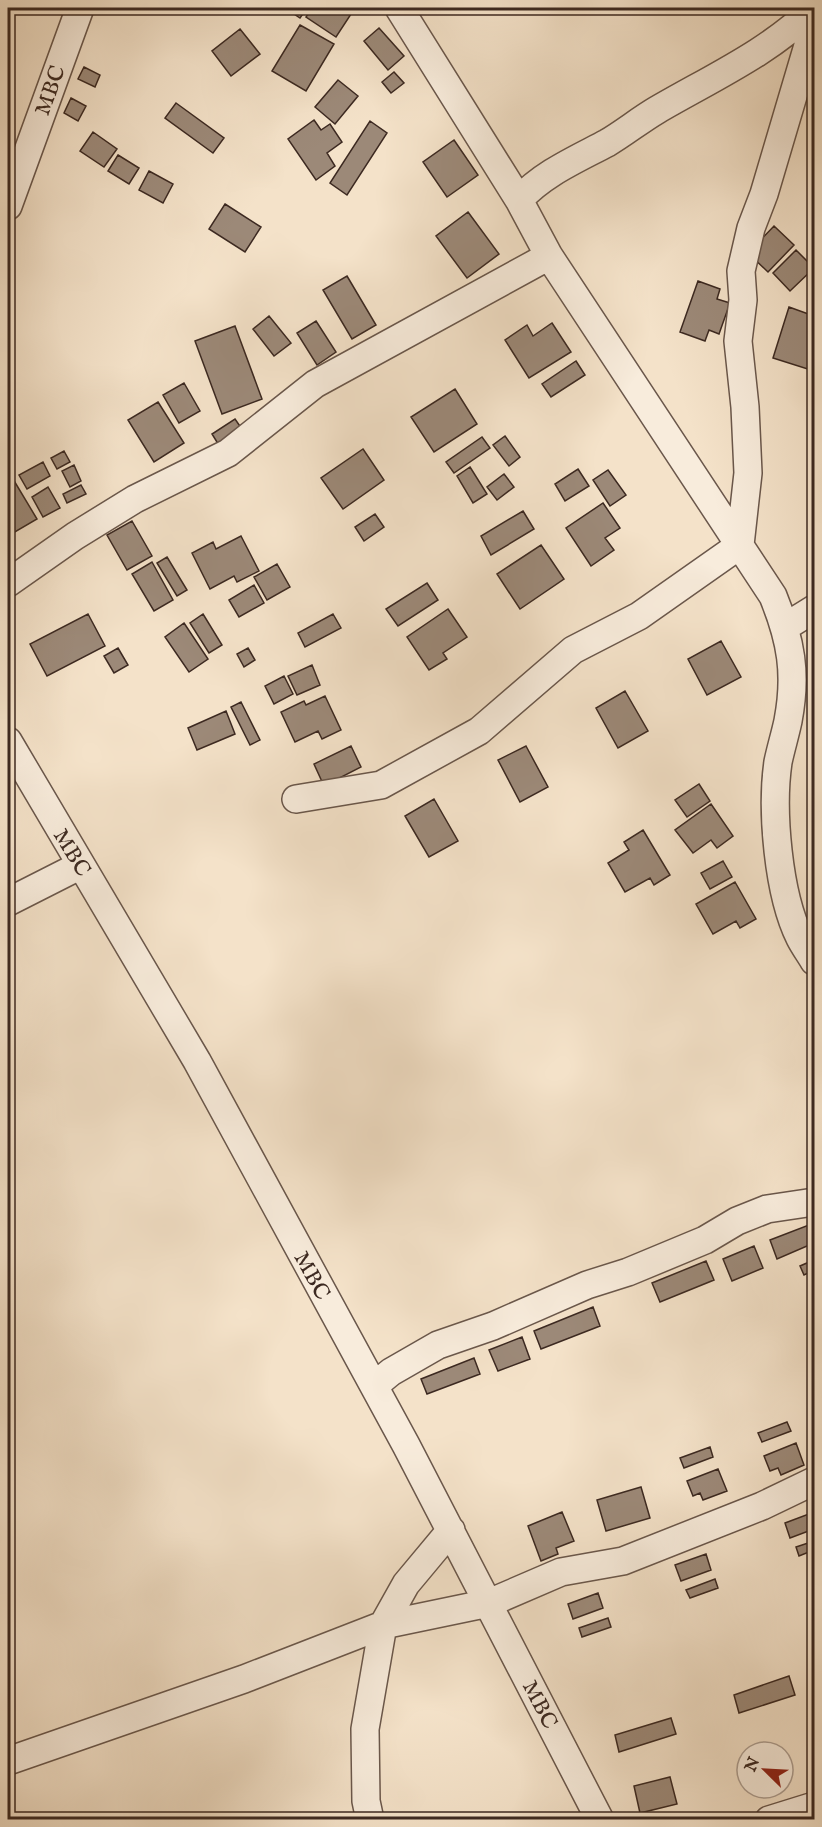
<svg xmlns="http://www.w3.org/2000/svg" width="822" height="1827" viewBox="0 0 822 1827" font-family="'IM FELL English',serif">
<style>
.building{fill:#9c8978;stroke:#3c2921;stroke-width:1.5}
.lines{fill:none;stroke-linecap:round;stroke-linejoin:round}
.street-casing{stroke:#6a574b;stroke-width:30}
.street{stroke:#f8ecdc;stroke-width:27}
.labels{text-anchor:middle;stroke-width:4.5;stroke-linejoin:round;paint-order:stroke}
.street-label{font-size:22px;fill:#3c2921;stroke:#f8ecdc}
</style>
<rect width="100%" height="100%" fill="#f4e2c9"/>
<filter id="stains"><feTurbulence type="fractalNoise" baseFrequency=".00333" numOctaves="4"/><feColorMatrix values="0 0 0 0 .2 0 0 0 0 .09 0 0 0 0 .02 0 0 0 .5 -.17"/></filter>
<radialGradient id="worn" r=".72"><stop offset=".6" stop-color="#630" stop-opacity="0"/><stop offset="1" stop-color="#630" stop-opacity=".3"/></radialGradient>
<path class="building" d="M285,8H307L300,18Z
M312,8H355L336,37L306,17Z
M300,25L334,44L306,91L272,71Z
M379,28L404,56L388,70L364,41Z
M240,29L260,54L231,76L212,51Z
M84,67L100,75L95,87L78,79Z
M394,72L404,83L391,93L382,82Z
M338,80L358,96L335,124L315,107Z
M71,98L86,106L78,121L64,113Z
M176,103L224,138L213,153L165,118Z
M314,120L321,130L330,124L342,142L327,153L335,166L316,180L288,139Z
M370,121L387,133L347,195L330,183Z
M93,132L117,149L104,167L80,151Z
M454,140L478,175L447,197L423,162Z
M118,155L139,168L129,184L108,171Z
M149,171L173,184L163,203L139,190Z
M225,204L261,227L245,252L209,229Z
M468,212L499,254L467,278L436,236Z
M774,226L794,245L768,272L748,253Z
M796,250L814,268L790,291L773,273Z
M347,276L376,325L352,339L323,290Z
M698,281L720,289L717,299L730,303L719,334L709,330L705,341L680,332Z
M789,307L814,316V371L773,358Z
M269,316L291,343L274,356L253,329Z
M316,321L336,352L317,365L297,333Z
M552,323L571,352L529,378L505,340L527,325L533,336Z
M235,326L262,399L222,414L195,341Z
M576,361L585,375L551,397L542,384Z
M184,383L200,411L179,423L163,395Z
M455,389L477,424L434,452L411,417Z
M158,402L184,443L154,462L128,420Z
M235,419L244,432L220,447L212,434Z
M505,436L520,457L509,466L493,445Z
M482,437L490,448L454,473L446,462Z
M363,449L384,480L343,509L321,478Z
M64,451L70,462L57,469L51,458Z
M43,462L50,476L27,489L19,475Z
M74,465L81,481L70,487L62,471Z
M470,467L487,494L473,503L457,476Z
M578,469L589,486L565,501L555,484Z
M608,470L626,495L610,506L593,480Z
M10,474L37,519L8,536V476Z
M504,474L514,487L497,500L487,487Z
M81,485L86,494L67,503L63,494Z
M48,487L60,508L43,517L32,497Z
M603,503L620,528L605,538L614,550L591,566L566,528Z
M523,511L534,529L491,555L481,536Z
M375,514L384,527L364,541L355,527Z
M132,521L152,556L127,570L107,535Z
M241,536L259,571L237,582L234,576L210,589L192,553L213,542L216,549Z
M541,545L564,579L520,609L497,574Z
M167,557L187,590L177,596L157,563Z
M152,562L173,600L154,611L132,574Z
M277,564L290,587L267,600L254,577Z
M427,583L438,600L398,626L386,609Z
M254,585L264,603L239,617L229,600Z
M448,609L467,637L443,653L447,659L429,670L407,637Z
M88,614L105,646L47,676L30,644Z
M203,614L222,645L209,653L190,623Z
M333,614L341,628L305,647L298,633Z
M184,623L208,659L189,672L165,637Z
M721,641L741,677L707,695L688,659Z
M118,648L128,665L114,673L104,656Z
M248,648L255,660L244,667L237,654Z
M312,665L320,685L297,695L288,676Z
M284,676L293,694L274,704L265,686Z
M625,691L648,731L618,748L596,708Z
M325,696L341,730L322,739L318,731L295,742L281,712L304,701L306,705Z
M241,702L260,740L250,745L231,707Z
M226,711L235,734L197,750L188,728Z
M351,746L361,767L324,786L314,764Z
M526,746L548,787L520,802L498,760Z
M699,784L710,801L687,817L675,800Z
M434,799L458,841L429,857L405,816Z
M711,804L733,836L717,848L711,840L693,853L675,830Z
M643,830L670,875L654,885L650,878L625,892L608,863L629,850L624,842Z
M723,861L732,877L710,889L701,873Z
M735,882L756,919L740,928L736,921L713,934L696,904Z
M814,1223V1243L777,1259L770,1240Z
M754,1246L763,1268L732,1281L723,1259Z
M814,1260V1270L804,1275L800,1266Z
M706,1261L714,1280L660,1302L652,1283Z
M593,1307L600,1326L541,1349L534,1331Z
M522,1337L530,1359L498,1371L489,1350Z
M474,1358L480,1374L427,1394L421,1379Z
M787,1422L791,1431L762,1442L758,1433Z
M796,1443L804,1465L781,1475L778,1468L770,1471L764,1456Z
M710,1447L713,1457L684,1468L680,1458Z
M718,1469L727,1491L703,1500L700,1493L693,1496L687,1481Z
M641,1487L650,1518L606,1531L597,1500Z
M562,1512L574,1541L556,1548L558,1554L541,1561L528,1526Z
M814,1512V1529L790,1538L785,1523Z
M814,1541V1550L799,1556L796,1547Z
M706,1554L711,1570L681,1581L675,1565Z
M715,1579L718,1588L690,1598L686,1590Z
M598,1593L603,1608L573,1619L568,1604Z
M608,1618L611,1627L582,1637L579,1628Z
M789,1676L795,1695L739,1713L734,1695Z
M671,1718L676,1734L619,1752L615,1735Z
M670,1777L677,1804L640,1813L634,1786Z"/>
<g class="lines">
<g class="street-casing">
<path id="street" d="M399,8L519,200L549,256L773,596C791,640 797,674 788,721C785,735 781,748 778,762C771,810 778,894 800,938C804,946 810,954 814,961
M519,200C542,174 577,159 607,143C624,133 640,120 657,110C710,79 770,52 814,8
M8,206L80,8
M8,583L75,536L135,499L228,453L315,384L549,256
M785,627L814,609
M8,741L197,1061L406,1445L600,1820
M296,799L381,785L479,731L573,650L639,616L740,545L748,473L745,407L738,341L743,300L741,271L751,228L764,194L814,25
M8,902L81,865
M374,1386L391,1372L438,1345L493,1326L587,1285L628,1272L705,1240L737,1221L767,1209L814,1202
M8,1761L244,1679L383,1625L489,1603L561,1572L623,1561L762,1506L814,1481
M370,1820L366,1801L365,1729L383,1625L406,1584L451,1530
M769,1820L814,1806"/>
</g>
<use href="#street" class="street"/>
</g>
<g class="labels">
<g class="street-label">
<text transform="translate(49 90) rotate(-70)" y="8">MBC</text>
<text transform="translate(73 852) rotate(59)" y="8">MBC</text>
<text transform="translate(313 1275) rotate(61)" y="8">MBC</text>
<text transform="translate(541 1704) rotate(63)" y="8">MBC</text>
</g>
</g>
<rect width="822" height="1827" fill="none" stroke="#f4e2c9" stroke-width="30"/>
<rect x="9" y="9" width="804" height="1809" fill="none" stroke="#3c2921" stroke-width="3"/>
<rect x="15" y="15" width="792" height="1797" fill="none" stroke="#3c2921" stroke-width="1.5"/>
<g transform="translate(765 1770) rotate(294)"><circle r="28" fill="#f8ecdc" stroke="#ad9e91" stroke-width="1.5"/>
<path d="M0-4.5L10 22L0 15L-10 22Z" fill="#8f2418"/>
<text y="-9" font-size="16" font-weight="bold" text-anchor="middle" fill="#3c2921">N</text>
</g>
<rect width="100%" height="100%" filter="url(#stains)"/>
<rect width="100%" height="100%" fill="url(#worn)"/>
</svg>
